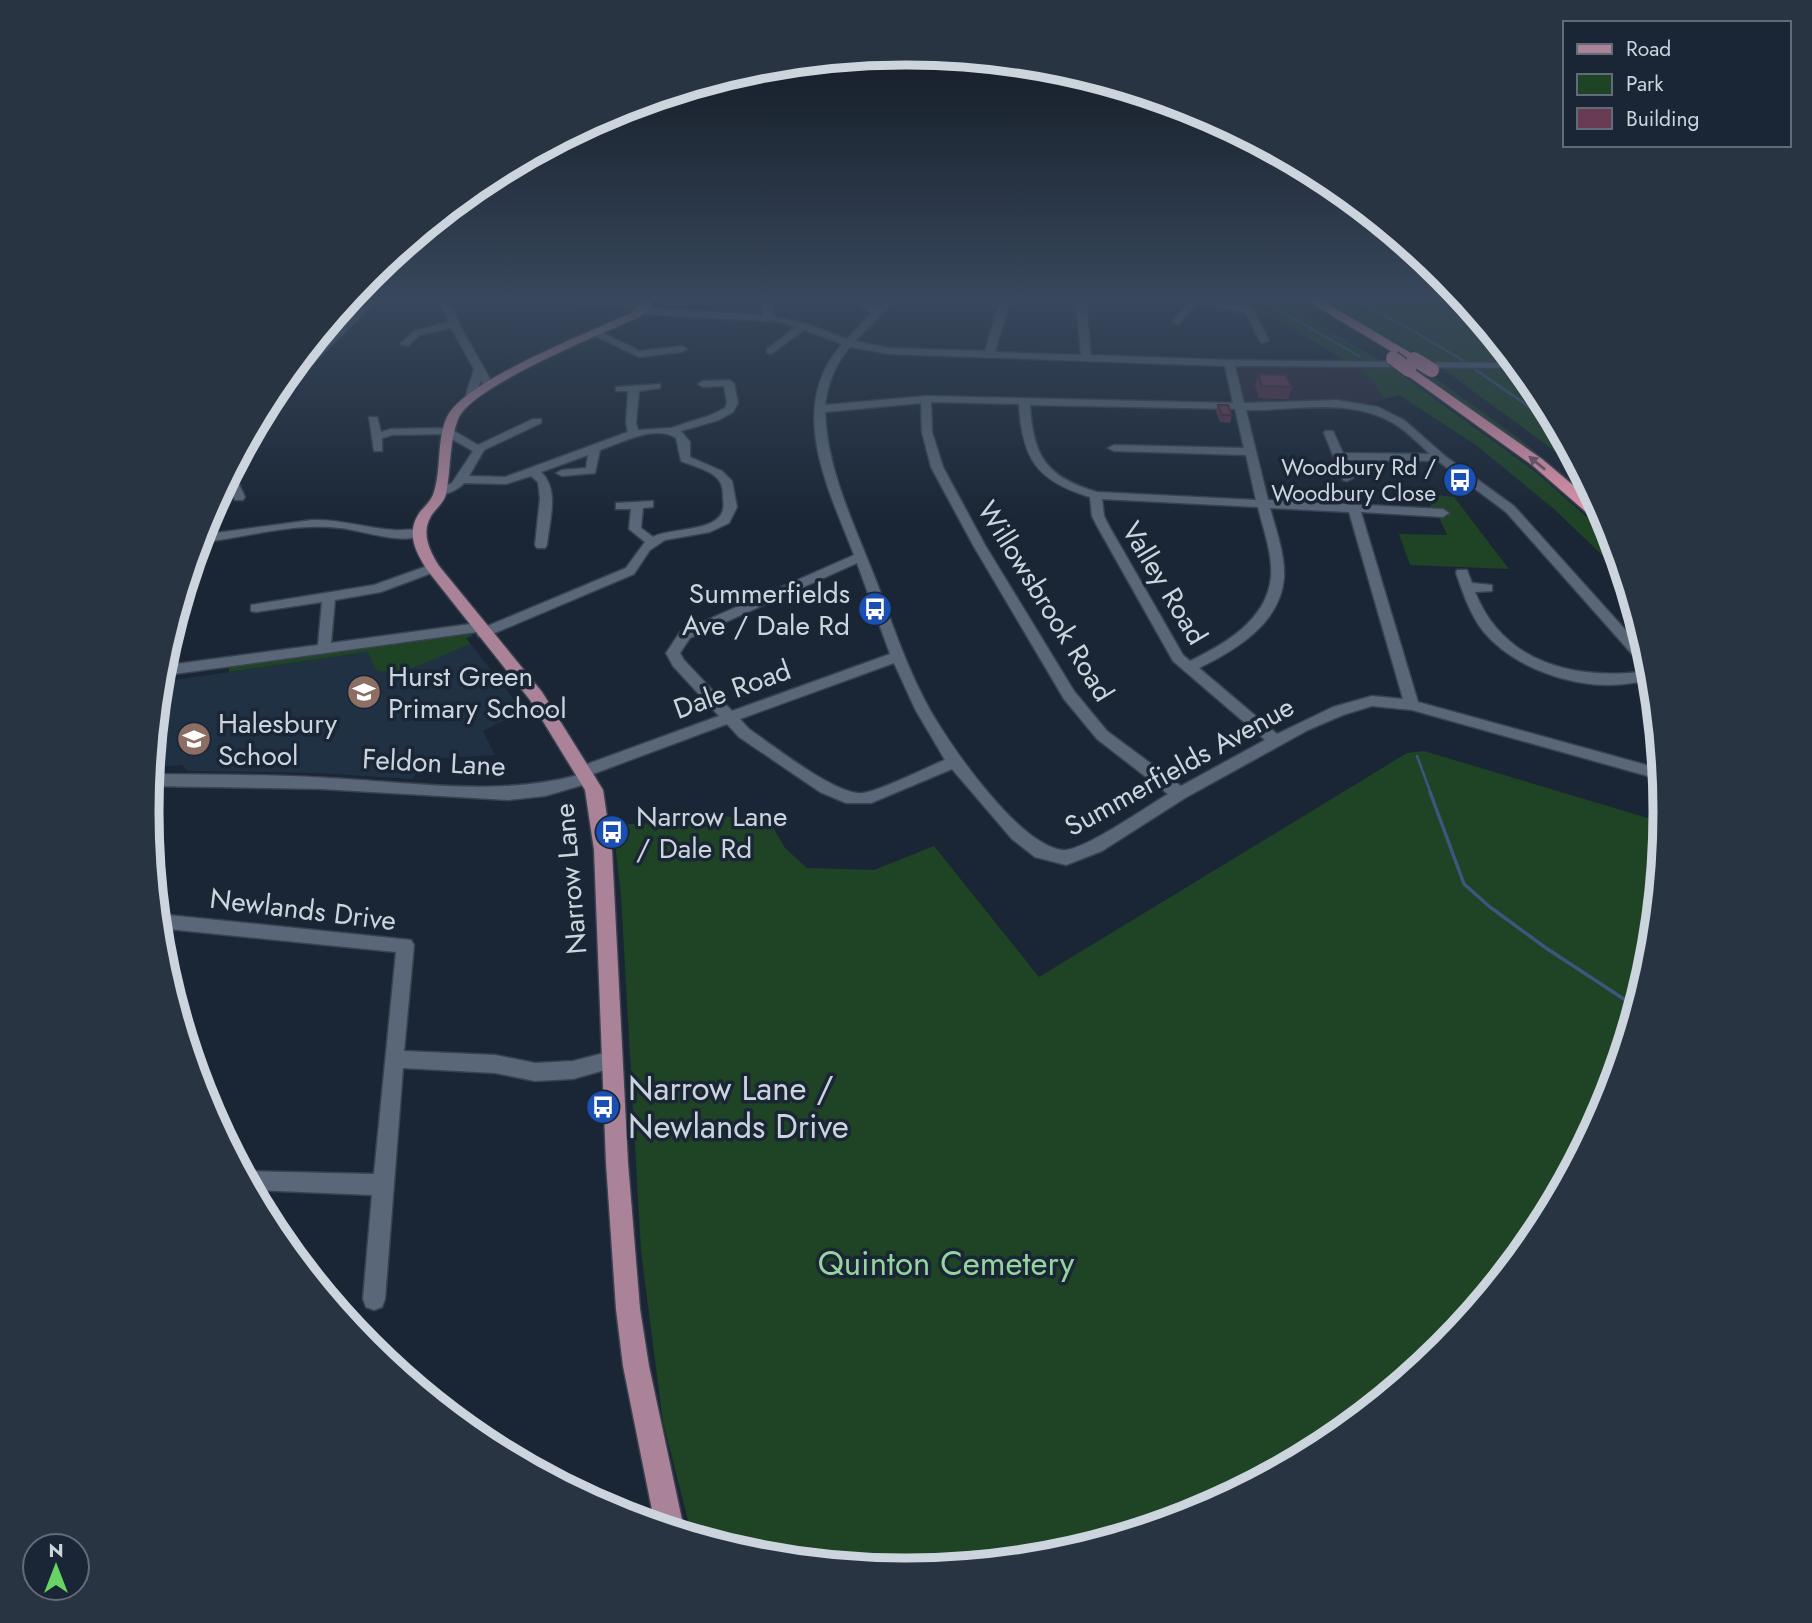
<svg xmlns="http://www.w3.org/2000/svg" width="1812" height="1623" viewBox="0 0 1812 1623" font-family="Jost,sans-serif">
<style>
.commercial{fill:#2e2a3a}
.built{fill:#213144}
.green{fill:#1e4325}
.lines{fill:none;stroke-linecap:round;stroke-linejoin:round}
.stream-far1{stroke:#3d567d;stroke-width:2.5}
.stream{stroke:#3d567d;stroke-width:3.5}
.minor-casing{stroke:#39424e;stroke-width:3}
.major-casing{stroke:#39424e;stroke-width:3}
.highway-casing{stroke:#39424e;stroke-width:3}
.minor{fill:#596778;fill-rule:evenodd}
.major{fill:#ab8398;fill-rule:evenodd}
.highway{fill:#e195ad;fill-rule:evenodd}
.highway-bridge-casing{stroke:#39424e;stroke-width:17;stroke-linecap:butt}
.highway-bridge{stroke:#e195ad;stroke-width:14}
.wall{fill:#5a3448}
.building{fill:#693c54;stroke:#4a2a3b;stroke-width:2}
.oneway{fill:#74586b}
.labels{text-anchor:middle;stroke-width:7;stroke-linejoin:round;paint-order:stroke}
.far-poi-label{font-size:23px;fill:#ccd4dd;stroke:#1a2635;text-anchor:end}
.street-label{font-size:28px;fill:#ccd4dd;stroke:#1a2635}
.poi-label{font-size:28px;fill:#ccd4dd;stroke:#1a2635;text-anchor:start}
.near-poi-label{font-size:33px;fill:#ccd4dd;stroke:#1a2635;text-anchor:start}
.near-park-label{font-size:33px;fill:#95d49d;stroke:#1a2635}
.rim{fill:none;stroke:#ccd4dd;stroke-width:9}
</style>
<rect width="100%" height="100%" fill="#1a2635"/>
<path class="commercial" d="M1229,363L1381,366L1407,392L1362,406L1241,407Z"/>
<path class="built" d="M466,638L523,711L483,731L495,755L424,759L413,779L317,773L188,771L182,765L151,767L160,682Z"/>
<path class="green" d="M1240,297H1272L1381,361L1348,362L1268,314H1260L1247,307L1252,304Z
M1319,297H1461L1515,362L1429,361Z
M1392,368L1537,473L1599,528L1614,542L1624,576L1554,509L1476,445L1399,395L1383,399L1375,382L1363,374L1364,369Z
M1443,369H1520L1537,390L1579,469Z
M1420,371L1427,372L1521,440L1596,501L1601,510L1514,439Z
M1428,494L1454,497L1509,569L1410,565L1399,534L1447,535L1439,517L1447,513L1444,509L1431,508Z
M469,633L473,636L466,638L470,644L393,676L389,670L384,672L375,669L368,652L229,672V666Z
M1424,751L1651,819L1663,834L1650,960L1607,1102L1537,1233L1442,1348L1327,1443L1196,1513L1054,1556L906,1570L758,1556L692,1536L663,1422L641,1251L621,896L613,825L651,823L654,811C696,811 732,815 773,827L785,848L807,868L874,870L934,846L1039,977L1407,753Z"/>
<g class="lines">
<path class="stream-far1" d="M1256,297L1359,356
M1346,297L1396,321L1466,362
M1476,370L1557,426
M1417,756L1431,794"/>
<path class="stream" d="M1430,792L1464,884L1490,907L1546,948L1636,1007"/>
<g class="minor-casing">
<path id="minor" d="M371,297H381L273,402L268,403L280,384Z
M437,297H447L459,324L493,384L484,386L481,380L475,397L466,395L474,369L451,328L420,335L408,346L400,344L414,331L449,322Z
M529,297H569L645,303L650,306L646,308L762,315L763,308L755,297H765L773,308L772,316L807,324L847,339L872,313L846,297H858L877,308L889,297H899L855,341L889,348L985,351L1001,297H1011L995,352L1081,355L1077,312L1079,297H1089L1087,312L1091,355L1229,360L1515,363L1519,368L1235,366L1244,403L1337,400L1378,407L1404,420L1445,456L1514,506L1648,655L1652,680C1638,682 1624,685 1609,685C1565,685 1512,666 1483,631C1470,614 1463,593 1456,573L1457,570H1467L1472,583L1492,585V591L1475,592C1504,664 1576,681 1647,671L1506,512L1438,461L1345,460L1353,478L1347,481L1343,480L1324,433L1325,431H1333L1343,453L1430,454C1419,444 1407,431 1393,423C1348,397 1295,411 1246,410L1268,500L1443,509L1449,513L1443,517L1361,512L1418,702L1661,769L1662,780L1412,710L1372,706L1343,715L1308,730L1185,798L1102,851L1066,865L1035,857L1012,839L952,769L871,803H846L820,792L739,737L727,724L593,774L596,778L593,782L545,796L508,800L321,789L150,786L151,774C210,775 269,774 328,778C411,782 497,797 578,775L576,771L579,767L719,716L673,666L666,653L680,632L854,555C828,487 786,408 842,344L804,330L771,354L767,353V349L796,327L780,322L641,314L636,311L640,308L534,300ZM850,347L889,354L1225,366L1233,403L926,396L825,405C828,383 835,364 850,347ZM931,402L1019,404C1022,459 1037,481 1090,497L1092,516L1097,526L1173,661L1265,740L1181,786L1107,731L1074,691L985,545L943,467L932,432ZM921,403L922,432L931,467L973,545L1064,699L1097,739L1168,794C1149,805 1081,853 1062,850C1018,844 952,748 930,710C908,671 893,626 877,583C856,528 827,472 825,412ZM1030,405L1235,409L1244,448L1114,445L1108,448L1114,451L1246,455L1256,500L1097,492C1046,477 1033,456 1030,405ZM1102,499L1258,507C1263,529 1273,554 1271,577C1267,620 1225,644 1190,661L1183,655L1109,526L1104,516ZM1270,508L1349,512L1403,699L1372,696L1333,707L1277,734L1199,668C1236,650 1281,623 1284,577C1285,554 1276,530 1270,508ZM857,563L890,654L732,711L684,660L680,653L690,638ZM894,663L915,709L945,760C927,767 880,791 863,793C836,796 773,745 749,729L740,719Z
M1184,297H1201L1253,309L1269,341L1261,343L1246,313L1198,302L1179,324H1173V320L1190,300Z
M595,332H601L640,351L682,346L687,349L682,352L639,357L595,336Z
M729,380L734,383L738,403L733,412L719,420L681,431L690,442V457L722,471L732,481L737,507L729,523L710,532L665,540L650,550L634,574L483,638L478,636L477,632L160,676L161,666L318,645L322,602L256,612L251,611V605L374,585L433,564L437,565V571L381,592L335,600L331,643L478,623L485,627L626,568L645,542L629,529L631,509H616V503L653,501V507L643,508L641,528L653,537C674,526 730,534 723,499C723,494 723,486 720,482C715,471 692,466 681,461L676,438C655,424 621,443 600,450L595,473L562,476L556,473L562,470L586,468L588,455L541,472C560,489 549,522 547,545L545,548H537L535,545L540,498L538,482L531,476L506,484L464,483C458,490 445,496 436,494V490L452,483L473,451L443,434L392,435L382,438V451H374L369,417H377L381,432L391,429L449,428L478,445L533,419H541V423L484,450L469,476L505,477L628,432L626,423L628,391H616V387L660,384V388L639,391L636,423L638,430L671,428L711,415L725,408L727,403L724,386L703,387L698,384L703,381Z
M230,473L235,476L245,497L243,500H235L226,482Z
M312,520C340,519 366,528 394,530C404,531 417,527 425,533C407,547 361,530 340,528C292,522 245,538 198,543L201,535Z
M158,914L411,940L414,945L404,1051L495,1055L535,1063L573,1061L612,1051L619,1054L621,1060L619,1066L573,1079L535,1081L495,1073L403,1068L385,1299L382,1307L374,1310L366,1307L363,1299L372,1195L252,1190L242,1171L374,1174L396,952L158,928Z"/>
</g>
<g class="major-casing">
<path id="major" d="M643,297H653L651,305L639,317C602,334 471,386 458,419C449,442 451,469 446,494C444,503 436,508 431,516C421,533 429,550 439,566L542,692L603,790L612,850L628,1163L640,1309L649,1366L684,1529L682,1533L655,1525L623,1366L616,1309L606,1163L594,850L585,790L530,700L428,571C416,553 405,533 420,512C424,507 430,502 433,495C442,471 436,441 447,417C465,380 591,332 631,313L642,302Z"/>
</g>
<g class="highway-casing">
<path id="highway" d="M1301,297H1316L1421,359L1414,363L1409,362Z
M1409,366L1542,459L1600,508L1609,528L1602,526L1532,465L1404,373L1402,370Z"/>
</g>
<use href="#minor" class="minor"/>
<use href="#major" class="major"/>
<use href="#highway" class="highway"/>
<g class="highway-bridge-casing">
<path id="highway-bridge" d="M1393,358L1409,370
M1414,359L1432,370"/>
</g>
<use href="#highway-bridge" class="highway-bridge"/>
</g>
<path class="wall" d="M665,297H688V303L666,304Z
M1258,374L1292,387L1288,399L1259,398L1255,385Z
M1218,405L1232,415L1230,423L1220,422L1216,412Z"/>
<path class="building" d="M1258,374L1285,375L1292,387L1262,386Z
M1218,405H1228L1232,415H1222Z"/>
<defs><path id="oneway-solid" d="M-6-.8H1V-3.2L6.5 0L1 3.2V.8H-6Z" transform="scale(1.75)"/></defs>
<use class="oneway" href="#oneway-solid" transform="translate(1537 463) rotate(-141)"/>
<linearGradient id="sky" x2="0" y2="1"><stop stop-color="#0e151d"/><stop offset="0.57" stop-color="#38475c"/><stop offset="1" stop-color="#38475c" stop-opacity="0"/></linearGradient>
<rect width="1812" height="524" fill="url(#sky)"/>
<defs>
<g id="bus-disc" transform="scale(1.75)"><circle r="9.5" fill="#1a4fb4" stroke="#1a2635"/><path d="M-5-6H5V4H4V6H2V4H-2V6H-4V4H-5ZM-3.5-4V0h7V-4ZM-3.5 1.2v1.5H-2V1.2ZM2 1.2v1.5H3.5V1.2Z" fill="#fff"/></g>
<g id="school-disc" transform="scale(1.75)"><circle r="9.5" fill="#8d6e63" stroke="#1a2635"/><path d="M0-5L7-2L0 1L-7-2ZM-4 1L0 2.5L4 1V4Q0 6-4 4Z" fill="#fff"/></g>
</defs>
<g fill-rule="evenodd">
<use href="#bus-disc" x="1460" y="480"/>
<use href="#bus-disc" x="875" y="609"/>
<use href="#school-disc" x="364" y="692"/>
<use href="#school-disc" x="194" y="739"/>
<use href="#bus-disc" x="612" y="832"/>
<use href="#bus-disc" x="603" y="1107"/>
</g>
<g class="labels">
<g class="far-poi-label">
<text x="1436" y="475">Woodbury Rd /<tspan x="1436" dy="26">Woodbury Close</tspan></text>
</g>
<g class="street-label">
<text transform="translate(1165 583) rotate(59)" y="10">Valley Road</text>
<text transform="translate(1046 601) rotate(58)" y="10">Willowsbrook Road</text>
<text transform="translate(732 689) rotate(-20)" y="10">Dale Road</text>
<text transform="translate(434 762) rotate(3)" y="10">Feldon Lane</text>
<text transform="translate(1179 766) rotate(-29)" y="10">Summerfields Avenue</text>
<text transform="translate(570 879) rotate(-95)" y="10">Narrow Lane</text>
<text transform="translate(303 909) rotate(7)" y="10">Newlands Drive</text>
</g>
<g class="poi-label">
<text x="850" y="603" text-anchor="end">Summerfields<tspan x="850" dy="32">Ave / Dale Rd</tspan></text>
<text x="388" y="686">Hurst Green<tspan x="388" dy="32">Primary School</tspan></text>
<text x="218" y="733">Halesbury<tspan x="218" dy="32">School</tspan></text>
<text x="636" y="826">Narrow Lane<tspan x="636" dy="32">/ Dale Rd</tspan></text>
</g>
<g class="near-poi-label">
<text x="628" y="1100">Narrow Lane /<tspan x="628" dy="38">Newlands Drive</tspan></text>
</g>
<g class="near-park-label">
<text x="946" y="1275">Quinton Cemetery</text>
</g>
</g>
<path d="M0 0H1812V1623H0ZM905 65H907A746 746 0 0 1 1653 811V812A746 746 0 0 1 907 1558H905A746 746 0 0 1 159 812V811A746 746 0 0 1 905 65Z" fill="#283442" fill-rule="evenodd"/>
<path class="rim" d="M905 65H907A746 746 0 0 1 1653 811V812A746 746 0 0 1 907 1558H905A746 746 0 0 1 159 812V811A746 746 0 0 1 905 65Z"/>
<rect x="1563" y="21" width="228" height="126" fill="#1a2635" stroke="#616c78" stroke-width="2"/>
<rect x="1577" y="44" width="35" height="10" fill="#ab8398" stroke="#616c78" stroke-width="2"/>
<text x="1626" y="56" font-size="21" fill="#ccd4dd">Road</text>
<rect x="1577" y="74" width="35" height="21" fill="#1e4325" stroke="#616c78" stroke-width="2"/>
<text x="1626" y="91" font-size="21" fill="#ccd4dd">Park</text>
<rect x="1577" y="108" width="35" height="21" fill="#693c54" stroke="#616c78" stroke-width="2"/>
<text x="1626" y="126" font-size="21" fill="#ccd4dd">Building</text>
<g transform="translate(56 1567)"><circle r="33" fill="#1a2635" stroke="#616c78" stroke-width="2"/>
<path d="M0-5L12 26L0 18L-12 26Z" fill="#68d465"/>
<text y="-10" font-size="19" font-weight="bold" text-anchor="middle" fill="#ccd4dd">N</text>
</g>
</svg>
